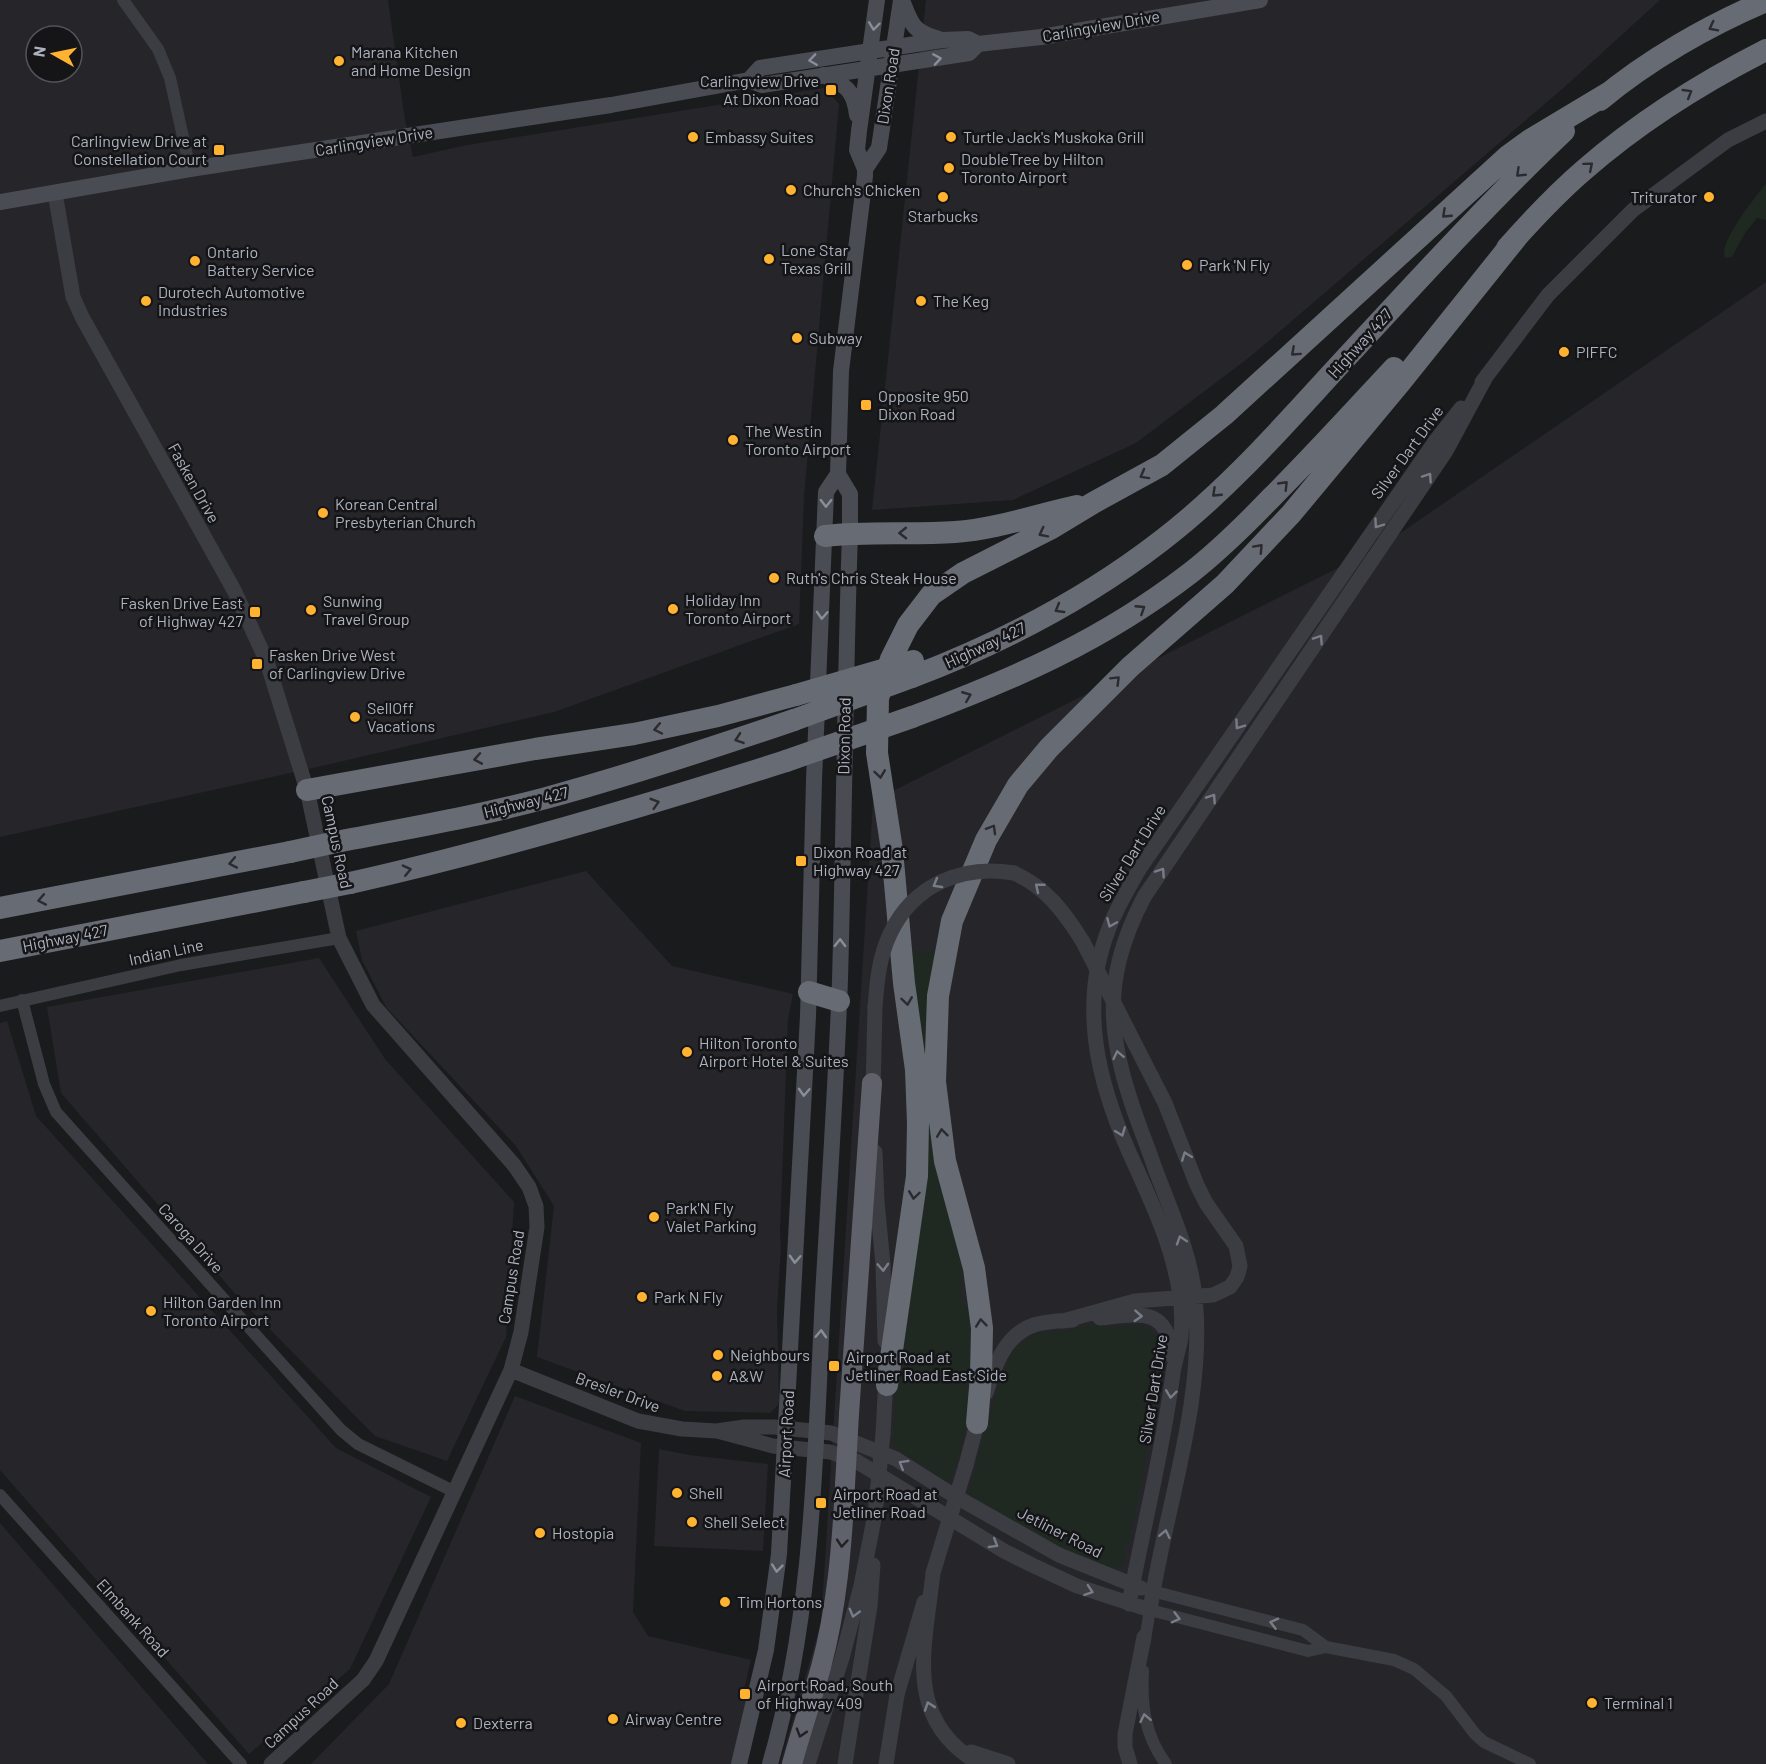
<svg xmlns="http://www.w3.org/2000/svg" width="1766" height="1764" viewBox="0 0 1766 1764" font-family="Barlow,sans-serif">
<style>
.built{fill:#26262a;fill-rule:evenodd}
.green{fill:#202921}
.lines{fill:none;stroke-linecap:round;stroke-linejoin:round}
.minor{stroke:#3b3d43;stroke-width:12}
.tertiary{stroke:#3b3d43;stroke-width:15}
.secondary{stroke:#494c53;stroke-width:16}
.trunk{stroke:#5f626b;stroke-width:20}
.motorway{stroke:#676b74;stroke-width:22}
.tertiary-bridge{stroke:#3b3d43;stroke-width:15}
.trunk-bridge{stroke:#5f626b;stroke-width:20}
.motorway-bridge{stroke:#676b74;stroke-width:22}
.oneway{stroke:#898e99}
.oneway2{stroke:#2a2a2f}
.oneway3{stroke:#797d87}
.oneway4{stroke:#202124}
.poi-dot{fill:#ffb331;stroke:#151518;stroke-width:2}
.labels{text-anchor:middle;stroke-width:5;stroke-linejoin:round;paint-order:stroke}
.street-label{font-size:16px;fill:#acb2be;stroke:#151518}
.poi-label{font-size:16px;fill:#acb2be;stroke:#151518;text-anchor:start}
</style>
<rect width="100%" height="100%" fill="#1a1b1d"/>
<path class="built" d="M0,0H388L405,120L413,157L467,145L824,88L839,104L804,496L799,624L554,712L326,765L0,837ZM36,36H72V72H36Z
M926,0H1660L1568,84L1251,356L1136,443L1013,500L872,510Z
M1766,282V1764H780L821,1623L873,801L1380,547Z
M586,871L672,966L793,994L788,1019L780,1232L781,1248L777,1309L779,1401L778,1405L770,1413L685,1411L537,1357L554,1206L516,1146L386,1007L362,960L356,931Z
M319,958L385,1059L514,1202L506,1337L447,1461L375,1436L238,1297L61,1093L47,1007Z
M7,1021L36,1116L336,1448L431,1497L350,1669L249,1754L0,1470V1023Z
M515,1396L641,1443L633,1612L648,1636L751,1660L742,1698L748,1700L731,1764H311L389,1684Z
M659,1449L689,1455L768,1464L763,1551L654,1546Z
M0,1523L208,1764H0Z"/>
<path class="green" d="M1766,184V220L1757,218L1745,233L1732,257L1725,258C1718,243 1755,197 1766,184Z
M940,949L930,1010L964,1279H961L963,1305L971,1309L972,1375L968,1424L948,1490L931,1470L893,1447L895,1386L909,1277V953Z
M1093,1324L1113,1327L1142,1325L1159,1339L1163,1354L1152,1427L1129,1544H1123V1549L1127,1551L1124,1565L1108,1570L1084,1561L967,1501C980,1448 993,1395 1015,1345L1018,1346L1035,1332L1067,1330Z"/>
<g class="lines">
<path class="minor" d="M123,0L158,49L170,78L190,169
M22,1000L44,1084L56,1112L341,1430L358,1444L455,1492
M0,1006L181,965L339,938
M0,1495L241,1764
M1152,1591L1303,1630L1326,1647L1394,1660L1414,1669L1446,1696L1475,1734L1484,1742L1530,1764
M1144,1645L1150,1610L1308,1651L1326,1647
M1143,1671C1141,1705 1145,1736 1166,1764"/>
<path class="tertiary" d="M55,193L73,297L82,317L235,592L267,662L307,790L339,938L373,1005L514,1165L529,1187L536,1206L537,1227L521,1332L511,1370L376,1661L363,1680L271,1764
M1482,382L1548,295L1633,210L1728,140L1766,121
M1014,873C1046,887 1065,913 1083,942
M873,1092L875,1007
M875,1152L877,1202L883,1264L885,1341
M1100,1318C1139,1314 1168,1306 1172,1356
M1063,1321L1135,1301L1213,1295L1230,1287L1237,1277L1240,1266L1236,1246L1206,1203L1197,1185L1165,1103
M511,1370L638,1421L682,1429L717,1431L744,1427H774L831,1433L896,1459L953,1495L1059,1555L1141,1588
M986,1393C994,1367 1005,1334 1034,1325C1046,1321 1061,1321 1073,1320
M717,1431L773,1446L830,1452L856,1461L1004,1551L1032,1565L1077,1586L1150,1610C1165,1509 1206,1399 1195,1297C1191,1258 1175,1220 1161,1184C1154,1167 1149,1150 1142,1133C1109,1043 1098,986 1144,897L1446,451L1487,375
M883,1434L886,1377
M966,1465L979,1416
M933,1573C925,1647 902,1720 980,1764
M1129,1604C1143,1527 1163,1451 1173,1373C1175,1361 1179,1349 1181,1337C1182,1324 1182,1309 1180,1296C1173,1245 1150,1199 1129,1152C1097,1080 1079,1004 1109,928C1117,907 1129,887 1140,868L1436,440L1461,408
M971,1752L1008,1764
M808,1764L842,1658L861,1586L875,1514
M845,1764L870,1606L873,1565
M886,1764L897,1695L924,1602
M1130,1764L1125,1747V1734L1144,1637"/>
<path class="secondary" d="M902,0C911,24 913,32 939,39
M823,75C846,85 854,90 857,115
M749,80L760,68L942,40L968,39L978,44L1041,37L1260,0
M865,169L879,148L901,0
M0,202L190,169L611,105L749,80L762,85L969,53L978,44
M739,1764L766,1650L779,1554L808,1016L814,780L826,492L838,474
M770,1764C814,1612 815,1453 823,1296C829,1191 836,1086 840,980C844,831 845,682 850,533V494L838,474L841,371L865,176V169L857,150L859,131L877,0"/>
<path class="trunk" d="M849,1414L872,1083
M792,1764C801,1731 812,1699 821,1667C837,1607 842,1546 845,1485"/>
<path class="motorway" d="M1600,100C1648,60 1709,25 1766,1
M1507,248C1531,221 1556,194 1584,170C1639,122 1701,83 1766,50
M825,536C868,531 912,535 955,532C996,529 1036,515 1077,506
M912,677C1001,643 1086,599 1161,541C1225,492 1278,432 1332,373C1408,291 1483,208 1564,131
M912,717C1014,679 1102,641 1189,574C1219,551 1246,524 1272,497C1314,455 1354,411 1394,368
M307,790L535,749L634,734L718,716L796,695
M341,841C410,828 479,816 546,798C630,775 712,748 794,720
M350,883C497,850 642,807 786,761
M0,908L290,852
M0,951L304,892
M809,992L839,1001
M887,1385L917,1176L918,1123L916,1070L904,983L892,850L877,753L878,698L891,659L908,625L931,595L963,573L1050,529L1093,503L1162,465L1224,415L1508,156L1530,140L1610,92
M977,1423L981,1376L982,1328L974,1268L945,1161L935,1082L938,996L952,921L986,840L1018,785L1049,748L1130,667L1225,584L1291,514L1400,383L1517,237"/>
<path class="tertiary-bridge" d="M1083,942L1165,1103
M875,1007C877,982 879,957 890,934C913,885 962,864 1014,873
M875,1514L883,1434
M933,1573L966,1465"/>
<path class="trunk-bridge" d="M845,1485L849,1414"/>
<path class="motorway-bridge" d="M796,695L913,661
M794,720L912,677
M786,761L912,717
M290,852L341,841
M304,892L350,883"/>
</g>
<defs><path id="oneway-chevron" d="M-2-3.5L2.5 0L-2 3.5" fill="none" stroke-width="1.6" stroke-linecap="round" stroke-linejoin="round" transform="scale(1.5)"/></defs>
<g class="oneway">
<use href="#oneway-chevron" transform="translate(874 26) rotate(97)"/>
<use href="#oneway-chevron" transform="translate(937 59) rotate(-9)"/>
<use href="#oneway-chevron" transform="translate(813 60) rotate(172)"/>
<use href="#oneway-chevron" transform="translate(826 503) rotate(91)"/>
<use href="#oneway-chevron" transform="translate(822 615) rotate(93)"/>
<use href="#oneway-chevron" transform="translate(840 943) rotate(-89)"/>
<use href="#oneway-chevron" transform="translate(804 1092) rotate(93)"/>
<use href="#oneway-chevron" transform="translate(795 1259) rotate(93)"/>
<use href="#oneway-chevron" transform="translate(821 1334) rotate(-87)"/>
<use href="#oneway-chevron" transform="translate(777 1568) rotate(96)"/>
</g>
<g class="oneway2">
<use href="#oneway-chevron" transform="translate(1713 27) rotate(153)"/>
<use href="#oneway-chevron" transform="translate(1688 93) rotate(-31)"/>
<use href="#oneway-chevron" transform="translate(1589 166) rotate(-40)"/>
<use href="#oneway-chevron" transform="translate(1520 173) rotate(136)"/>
<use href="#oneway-chevron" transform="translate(1446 214) rotate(137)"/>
<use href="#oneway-chevron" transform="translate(1295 352) rotate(138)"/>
<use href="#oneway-chevron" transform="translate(1144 475) rotate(151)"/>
<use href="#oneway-chevron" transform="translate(1284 485) rotate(-46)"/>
<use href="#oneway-chevron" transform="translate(1216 493) rotate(137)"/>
<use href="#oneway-chevron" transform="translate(903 533) rotate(179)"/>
<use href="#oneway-chevron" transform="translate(1043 533) rotate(153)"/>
<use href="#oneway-chevron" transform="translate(1259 548) rotate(-47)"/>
<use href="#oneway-chevron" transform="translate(1059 609) rotate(150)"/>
<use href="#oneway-chevron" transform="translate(1141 609) rotate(-33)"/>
<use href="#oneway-chevron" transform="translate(1116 680) rotate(-45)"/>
<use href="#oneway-chevron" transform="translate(967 696) rotate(-22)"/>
<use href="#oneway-chevron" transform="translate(658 729) rotate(168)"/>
<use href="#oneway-chevron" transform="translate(739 739) rotate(161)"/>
<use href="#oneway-chevron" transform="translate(478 759) rotate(170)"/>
<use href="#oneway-chevron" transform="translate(880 774) rotate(82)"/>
<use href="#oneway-chevron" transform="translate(655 803) rotate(-17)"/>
<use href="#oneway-chevron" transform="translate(992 829) rotate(-60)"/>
<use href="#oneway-chevron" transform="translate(233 863) rotate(169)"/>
<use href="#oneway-chevron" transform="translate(407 870) rotate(-13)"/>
<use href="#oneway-chevron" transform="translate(42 900) rotate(169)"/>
<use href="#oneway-chevron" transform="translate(907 1001) rotate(82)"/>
<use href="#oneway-chevron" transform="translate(942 1133) rotate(-97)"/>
<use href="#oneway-chevron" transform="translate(914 1195) rotate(98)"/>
<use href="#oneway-chevron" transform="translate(981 1323) rotate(-96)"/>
</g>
<g class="oneway3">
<use href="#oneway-chevron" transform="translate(1428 477) rotate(-56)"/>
<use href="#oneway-chevron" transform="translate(1378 524) rotate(125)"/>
<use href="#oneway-chevron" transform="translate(1319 639) rotate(-56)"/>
<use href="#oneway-chevron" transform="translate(1239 725) rotate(125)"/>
<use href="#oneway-chevron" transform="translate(1212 798) rotate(-56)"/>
<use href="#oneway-chevron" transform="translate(1161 872) rotate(-56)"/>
<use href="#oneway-chevron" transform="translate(937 884) rotate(150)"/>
<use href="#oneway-chevron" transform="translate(1039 887) rotate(-141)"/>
<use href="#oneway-chevron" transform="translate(1111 923) rotate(113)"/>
<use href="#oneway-chevron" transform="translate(1118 1055) rotate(-102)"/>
<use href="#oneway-chevron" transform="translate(1121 1132) rotate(69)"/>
<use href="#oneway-chevron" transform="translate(1186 1156) rotate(-111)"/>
<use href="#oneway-chevron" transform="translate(1181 1240) rotate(-108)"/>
<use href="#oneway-chevron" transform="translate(883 1267) rotate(87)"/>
<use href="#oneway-chevron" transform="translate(1138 1316) rotate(4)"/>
<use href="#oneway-chevron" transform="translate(1171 1394) rotate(97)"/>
<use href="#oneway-chevron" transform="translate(903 1464) rotate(-149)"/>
<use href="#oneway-chevron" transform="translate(1165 1534) rotate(-78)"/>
<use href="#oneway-chevron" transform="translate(994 1544) rotate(31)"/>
<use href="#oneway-chevron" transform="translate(1089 1591) rotate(19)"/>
<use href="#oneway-chevron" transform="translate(854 1613) rotate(105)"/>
<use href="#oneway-chevron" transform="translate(1176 1618) rotate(15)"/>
<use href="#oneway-chevron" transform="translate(1274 1623) rotate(-166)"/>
<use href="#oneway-chevron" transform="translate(929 1706) rotate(-109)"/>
<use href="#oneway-chevron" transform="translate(1145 1718) rotate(-101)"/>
</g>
<g class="oneway4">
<use href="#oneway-chevron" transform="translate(842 1543) rotate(95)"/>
<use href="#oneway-chevron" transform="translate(801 1733) rotate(107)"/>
</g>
<g class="poi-dot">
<circle cx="339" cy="61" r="6"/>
<rect x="825" y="84" width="12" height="12" rx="3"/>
<circle cx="693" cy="137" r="6"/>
<circle cx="951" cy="137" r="6"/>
<rect x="213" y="144" width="12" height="12" rx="3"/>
<circle cx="949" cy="168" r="6"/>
<circle cx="791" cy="190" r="6"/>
<circle cx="943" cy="197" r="6"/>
<circle cx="1709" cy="197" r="6"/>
<circle cx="769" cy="259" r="6"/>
<circle cx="195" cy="261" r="6"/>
<circle cx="1187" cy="265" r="6"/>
<circle cx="146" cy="301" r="6"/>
<circle cx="921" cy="301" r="6"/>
<circle cx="797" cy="338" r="6"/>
<circle cx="1564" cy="352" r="6"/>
<rect x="860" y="399" width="12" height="12" rx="3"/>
<circle cx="733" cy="440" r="6"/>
<circle cx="323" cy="513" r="6"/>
<circle cx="774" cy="578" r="6"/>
<circle cx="673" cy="609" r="6"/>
<circle cx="311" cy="610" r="6"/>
<rect x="249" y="606" width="12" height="12" rx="3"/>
<rect x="251" y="658" width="12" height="12" rx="3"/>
<circle cx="355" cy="717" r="6"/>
<rect x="795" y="855" width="12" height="12" rx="3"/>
<circle cx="687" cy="1052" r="6"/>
<circle cx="654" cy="1217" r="6"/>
<circle cx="642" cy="1297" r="6"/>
<circle cx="151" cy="1311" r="6"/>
<circle cx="718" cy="1355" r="6"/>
<rect x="828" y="1360" width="12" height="12" rx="3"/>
<circle cx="717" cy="1376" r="6"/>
<circle cx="677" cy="1493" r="6"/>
<rect x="815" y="1497" width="12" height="12" rx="3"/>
<circle cx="692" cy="1522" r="6"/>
<circle cx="540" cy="1533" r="6"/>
<circle cx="725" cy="1602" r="6"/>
<rect x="739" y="1688" width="12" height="12" rx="3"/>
<circle cx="1592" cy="1703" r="6"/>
<circle cx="613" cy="1719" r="6"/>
<circle cx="461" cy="1723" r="6"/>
</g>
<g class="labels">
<g class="street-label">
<text transform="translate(1101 26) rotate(-10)" y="6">Carlingview Drive</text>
<text transform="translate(888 86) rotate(-81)" y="6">Dixon Road</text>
<text transform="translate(374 141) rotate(-9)" y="6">Carlingview Drive</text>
<text transform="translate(1360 343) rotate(-48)" y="6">Highway 427</text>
<text transform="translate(1407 452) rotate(-54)" y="6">Silver Dart Drive</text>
<text transform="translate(194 483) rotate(61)" y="6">Fasken Drive</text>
<text transform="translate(985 645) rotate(-25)" y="6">Highway 427</text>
<text transform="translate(844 736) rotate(-89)" y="6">Dixon Road</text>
<text transform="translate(526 802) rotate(-14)" y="6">Highway 427</text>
<text transform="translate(337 842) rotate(78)" y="6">Campus Road</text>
<text transform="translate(1132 853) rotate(-58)" y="6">Silver Dart Drive</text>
<text transform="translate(65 938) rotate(-11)" y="6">Highway 427</text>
<text transform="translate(166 952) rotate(-12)" y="6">Indian Line</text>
<text transform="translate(191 1238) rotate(48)" y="6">Caroga Drive</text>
<text transform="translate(511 1277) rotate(-81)" y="6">Campus Road</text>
<text transform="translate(1153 1389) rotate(-81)" y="6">Silver Dart Drive</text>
<text transform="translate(618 1392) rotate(20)" y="6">Bresler Drive</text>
<text transform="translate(786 1434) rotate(-87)" y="6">Airport Road</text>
<text transform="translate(1060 1532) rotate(27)" y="6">Jetliner Road</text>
<text transform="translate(133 1618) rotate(48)" y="6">Elmbank Road</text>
<text transform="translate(301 1713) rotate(-43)" y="6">Campus Road</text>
</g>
<g class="poi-label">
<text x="351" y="58">Marana Kitchen<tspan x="351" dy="18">and Home Design</tspan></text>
<text x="819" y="87" text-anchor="end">Carlingview Drive<tspan x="819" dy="18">At Dixon Road</tspan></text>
<text x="705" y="143">Embassy Suites</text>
<text x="963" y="143">Turtle Jack's Muskoka Grill</text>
<text x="207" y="147" text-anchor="end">Carlingview Drive at<tspan x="207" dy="18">Constellation Court</tspan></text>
<text x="961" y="165">DoubleTree by Hilton<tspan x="961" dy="18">Toronto Airport</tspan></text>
<text x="803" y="196">Church's Chicken</text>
<text x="1697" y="203" text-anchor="end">Triturator</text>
<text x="943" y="222" text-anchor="middle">Starbucks</text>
<text x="781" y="256">Lone Star<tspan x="781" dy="18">Texas Grill</tspan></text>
<text x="207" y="258">Ontario<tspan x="207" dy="18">Battery Service</tspan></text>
<text x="1199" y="271">Park 'N Fly</text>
<text x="158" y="298">Durotech Automotive<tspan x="158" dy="18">Industries</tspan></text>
<text x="933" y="307">The Keg</text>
<text x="809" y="344">Subway</text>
<text x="1576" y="358">PIFFC</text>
<text x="878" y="402">Opposite 950<tspan x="878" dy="18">Dixon Road</tspan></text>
<text x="745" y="437">The Westin<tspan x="745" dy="18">Toronto Airport</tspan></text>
<text x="335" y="510">Korean Central<tspan x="335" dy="18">Presbyterian Church</tspan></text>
<text x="786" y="584">Ruth's Chris Steak House</text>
<text x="685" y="606">Holiday Inn<tspan x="685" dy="18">Toronto Airport</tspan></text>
<text x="323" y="607">Sunwing<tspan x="323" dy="18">Travel Group</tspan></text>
<text x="243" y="609" text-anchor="end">Fasken Drive East<tspan x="243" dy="18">of Highway 427</tspan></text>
<text x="269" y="661">Fasken Drive West<tspan x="269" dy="18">of Carlingview Drive</tspan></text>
<text x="367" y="714">SellOff<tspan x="367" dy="18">Vacations</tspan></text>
<text x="813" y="858">Dixon Road at<tspan x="813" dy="18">Highway 427</tspan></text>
<text x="699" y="1049">Hilton Toronto<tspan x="699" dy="18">Airport Hotel &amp; Suites</tspan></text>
<text x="666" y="1214">Park'N Fly<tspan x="666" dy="18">Valet Parking</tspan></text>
<text x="654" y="1303">Park N Fly</text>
<text x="163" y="1308">Hilton Garden Inn<tspan x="163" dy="18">Toronto Airport</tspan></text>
<text x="730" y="1361">Neighbours</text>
<text x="846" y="1363">Airport Road at<tspan x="846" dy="18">Jetliner Road East Side</tspan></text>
<text x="729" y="1382">A&amp;W</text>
<text x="689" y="1499">Shell</text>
<text x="833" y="1500">Airport Road at<tspan x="833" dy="18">Jetliner Road</tspan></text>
<text x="704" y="1528">Shell Select</text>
<text x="552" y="1539">Hostopia</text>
<text x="737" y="1608">Tim Hortons</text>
<text x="757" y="1691">Airport Road, South<tspan x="757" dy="18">of Highway 409</tspan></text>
<text x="1604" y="1709">Terminal 1</text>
<text x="625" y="1725">Airway Centre</text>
<text x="473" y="1729">Dexterra</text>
</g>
</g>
<g transform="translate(54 54) rotate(279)"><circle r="28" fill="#151518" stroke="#51545a" stroke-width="1.5"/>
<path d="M0-4.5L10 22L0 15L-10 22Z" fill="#ffb331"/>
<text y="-9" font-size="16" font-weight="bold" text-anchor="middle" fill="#acb2be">N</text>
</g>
</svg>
